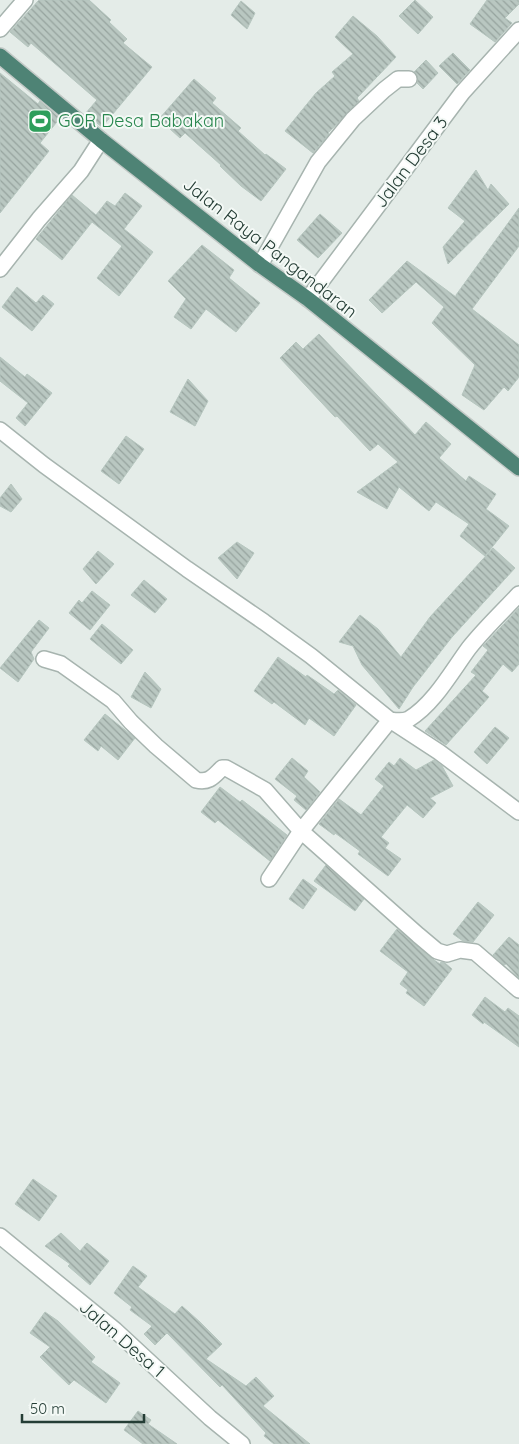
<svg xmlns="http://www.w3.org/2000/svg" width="519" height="1444" viewBox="0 0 519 1444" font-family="Quicksand,sans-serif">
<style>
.building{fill:url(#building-back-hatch);stroke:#b6c6bf}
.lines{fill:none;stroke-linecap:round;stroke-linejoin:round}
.minor-casing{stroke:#a7b4af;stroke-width:18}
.trunk-casing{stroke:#c2c9c6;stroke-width:18}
.minor{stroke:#fff;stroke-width:15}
.trunk{stroke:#4e8375;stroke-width:15}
.labels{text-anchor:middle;stroke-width:4;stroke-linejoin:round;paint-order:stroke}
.leisure-label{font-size:18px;fill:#27864d;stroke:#f4f9f6;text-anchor:start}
.street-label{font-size:18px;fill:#243d35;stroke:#f4f9f6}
</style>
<defs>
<pattern id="building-back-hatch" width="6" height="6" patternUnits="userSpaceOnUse" patternTransform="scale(1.25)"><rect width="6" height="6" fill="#b9c7c1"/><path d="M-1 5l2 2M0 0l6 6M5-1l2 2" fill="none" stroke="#96a39e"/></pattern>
</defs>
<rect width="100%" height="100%" fill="#e4ece8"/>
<path class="building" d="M39,0H89L111,20L109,22L127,39L123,43L152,67L102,127L85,114L97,100L31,43L28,47L10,32Z
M415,0L433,17L418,34L399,16Z
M487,0H519V4L505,18L512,23L495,42L470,24Z
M241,1L255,13L247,29L231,15Z
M353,16L377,36L396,57L357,98L359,101L328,133L329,134L313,153L285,131L316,93L335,76L332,72L353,54L335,37Z
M453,53L470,70L457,84L439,66Z
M426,60L438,73L423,89L417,83L418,79L414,72Z
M0,73L38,104L40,101L60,118L40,143L49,151L0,213Z
M194,79L216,98L212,103L241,128L238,131L265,155L266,154L286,169L261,201L241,186L220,166L221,165L185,133L180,138L159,119Z
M476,170L488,190L491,184L509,204L448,264L443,247L465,221L448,208Z
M125,193L142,206L124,229L153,252L119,296L97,278L122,246L92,222L62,260L36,239L72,195L96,215L107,201L115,206Z
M519,208V246L472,309L519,345V377L508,391L504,387L484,410L462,395L475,365L432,323L444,307L416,282L382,313L369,300L407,261L456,297V295Z
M320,214L342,233L318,258L297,240Z
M202,245L234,270L229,278L260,303L236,332L206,309L191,329L174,317L186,299L168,281Z
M17,287L36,303L43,295L54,304L32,331L2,307Z
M319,334L415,435L426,422L451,444L439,458L466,481L469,476L496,494L486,509L509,526L485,556L460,536L469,524L436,502L429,511L399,487L387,509L357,492L398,462L378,444L370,451L337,416L335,417L280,358L296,342L303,349Z
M0,357L25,377L27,374L52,393L25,426L16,418L28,403L0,381Z
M188,379L208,401L195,426L170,412Z
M126,436L144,449L119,484L101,471Z
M11,484L22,499L11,512L0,506V498Z
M237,542L254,553L237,579L218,558Z
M493,548L515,568L452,637L413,687L399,709L362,665L353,646L339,642L360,615L378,629L401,657L430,617Z
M98,551L114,564L96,584L83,569Z
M144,580L167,599L155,613L131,595Z
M92,591L110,605L90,630L69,613L79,600L82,603Z
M519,608V664L512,672L503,664L482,691L489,697L446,745L425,731L476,675L471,672L488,650L483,646Z
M39,620L49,628L31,652L34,659L18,682L0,668Z
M102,624L133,650L121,664L90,639Z
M278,657L306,677L307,675L334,694L338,690L356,705L334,736L309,718L305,725L274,702L272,704L254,691Z
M145,672L161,689L151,708L131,697Z
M105,714L135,738L118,760L101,746L98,751L84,740Z
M495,727L509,738L487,764L474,752Z
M292,758L308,771L304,777L320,792L306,810L294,800L297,796L275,779Z
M400,758L416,770L434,760L442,766L453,786L430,798L436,803L423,818L407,805L381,837L389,843L385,848L401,859L388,876L358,854L360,851L335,833L334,835L319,824L339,799L361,815L384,786L375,779L389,762L394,766Z
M220,787L240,802L242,800L287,835L270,861L218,820L215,823L201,812Z
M326,865L364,899L355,911L314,881Z
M303,879L317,889L303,909L289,899Z
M478,902L494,915L473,942L463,941L453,934Z
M397,929L431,958L440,964L441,962L445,963L452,969L424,1006L406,993L408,990L400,984L408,972L380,951Z
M509,937L519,945V978L506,964L504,965L493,955Z
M485,997L505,1012L508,1008L519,1016V1047L484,1022L483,1024L472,1015Z
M33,1179L57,1196L39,1221L15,1204Z
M61,1233L80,1251L87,1243L109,1261L90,1285L68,1266L70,1264L45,1246Z
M133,1266L147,1276L138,1287L175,1314L182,1306L200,1322L222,1344L206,1359L246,1386L256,1377L274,1396L263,1406L310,1444H274L264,1436L266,1433L222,1385L220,1387L167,1333L155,1345L144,1334L152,1326L130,1310L132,1307L114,1293Z
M45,1312L58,1321L95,1357L91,1362L120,1383L106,1403L74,1380L69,1385L40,1357L50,1347L30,1333Z
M138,1411L151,1420L148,1424L177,1444H143L124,1430Z"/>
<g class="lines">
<g class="minor-casing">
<path id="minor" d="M0,29L25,0
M260,265L318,162L353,119L384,90L398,79H409
M0,269L39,219L81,171L101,140
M308,299L462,93L519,30
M0,430L44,465L187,569L264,622L311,656L390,720L439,752L519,812
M44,659L61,664L113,701L131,722L156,746L196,780C209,783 213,777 222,768H226L265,790L301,831L418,935L437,951L447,954L460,950L475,952L519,990
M269,879L301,831L390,720C397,721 403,722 409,719C434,704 452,671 469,648C484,629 502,612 519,594
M0,1236L115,1330L210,1418L242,1444"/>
</g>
<g class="trunk-casing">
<path id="trunk" d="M0,56L101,140L260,265L308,299L519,468"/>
</g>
<use href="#minor" class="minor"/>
<use href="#trunk" class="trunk"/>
</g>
<defs>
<g id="stadium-square" transform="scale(1.25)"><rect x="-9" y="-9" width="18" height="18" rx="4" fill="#2e9e5b" stroke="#f4f9f6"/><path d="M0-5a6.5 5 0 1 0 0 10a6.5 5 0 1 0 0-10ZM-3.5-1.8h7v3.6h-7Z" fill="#fff"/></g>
</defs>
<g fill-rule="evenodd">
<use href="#stadium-square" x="40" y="121"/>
</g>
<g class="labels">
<g class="leisure-label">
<text x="58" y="127">GOR Desa Babakan</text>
</g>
<g class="street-label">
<text transform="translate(411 162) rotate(-53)" y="6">Jalan Desa 3</text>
<text transform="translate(270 248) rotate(38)" y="6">Jalan Raya Pangandaran</text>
<text transform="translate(122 1339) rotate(41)" y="6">Jalan Desa 1</text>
</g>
</g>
<path d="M22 1414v8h122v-8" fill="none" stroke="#243d35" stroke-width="2.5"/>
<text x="30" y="1414" font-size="15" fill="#243d35" stroke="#f4f9f6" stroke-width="4" paint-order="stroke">50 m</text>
</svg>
